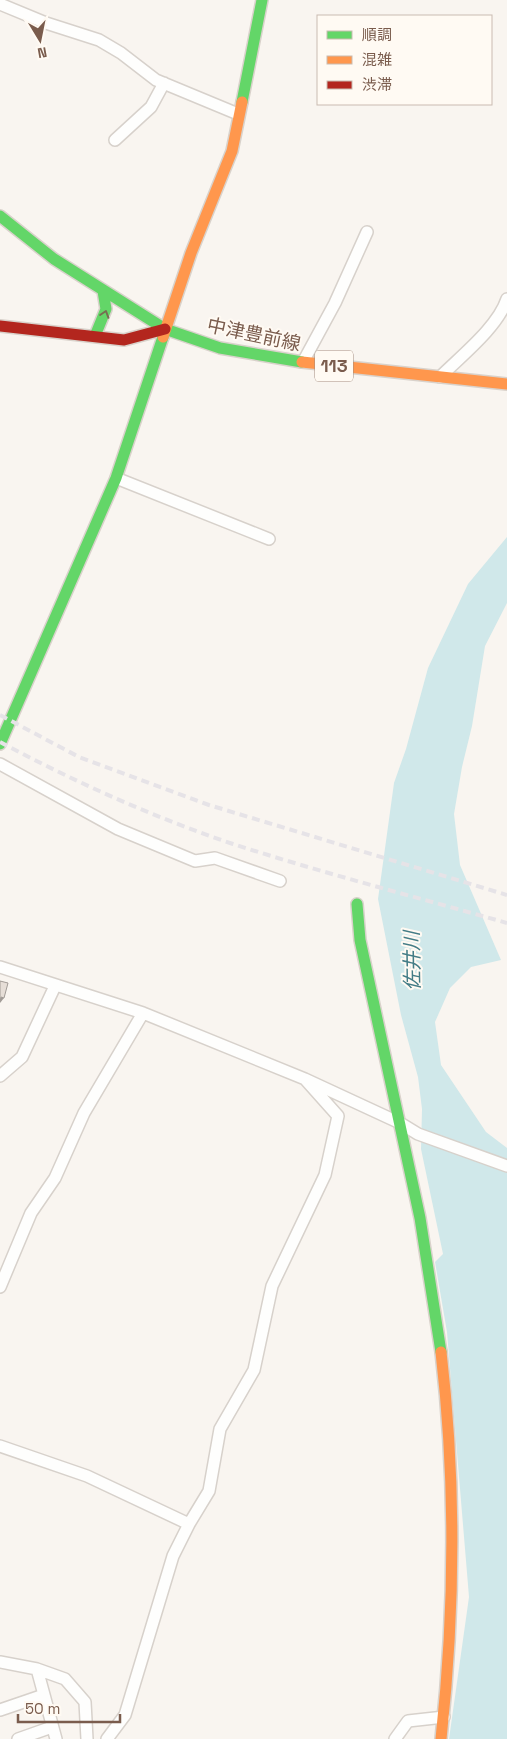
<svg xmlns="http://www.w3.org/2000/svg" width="507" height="1739" viewBox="0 0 507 1739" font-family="'Space Grotesk','Noto Sans JP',sans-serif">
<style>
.water{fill:#d0e8ea}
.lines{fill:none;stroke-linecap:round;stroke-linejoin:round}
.street-casing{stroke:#d7d1cb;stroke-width:14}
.fast-casing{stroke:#d9d2cb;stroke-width:14}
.slow-casing{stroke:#d9d2cb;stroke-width:14}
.jam-casing{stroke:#d9d2cb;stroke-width:14}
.street{stroke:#fefefd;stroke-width:11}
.fast{stroke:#63d668;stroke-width:11}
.slow{stroke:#ff974d;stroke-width:11}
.jam{stroke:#b3261e;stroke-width:11}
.rail{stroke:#e6e3e7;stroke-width:4;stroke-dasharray:8 5;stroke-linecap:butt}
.shaded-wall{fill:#a19b96}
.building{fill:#e6ded7;stroke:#a19b96}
.oneway{stroke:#776e51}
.labels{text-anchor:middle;stroke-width:4;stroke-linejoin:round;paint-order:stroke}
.shield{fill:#fffaf3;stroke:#a28b7f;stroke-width:1}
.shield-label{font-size:18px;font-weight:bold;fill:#7a5c4d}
.street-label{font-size:19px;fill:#7a5c4d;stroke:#fffaf3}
.water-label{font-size:20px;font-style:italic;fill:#437c86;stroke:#fffaf3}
</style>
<rect width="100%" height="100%" fill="#f9f5f0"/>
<path class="water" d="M507,537V603L485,646L472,726L462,767L454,814L460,865L501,960L471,967L450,988L435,1022L441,1065L486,1132L507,1148V1739H449L469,1597L447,1332L435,1262L443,1254L421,1149L422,1109L418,1077L401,1015L378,899L394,783L406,749L428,668L468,584Z"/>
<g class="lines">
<g class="street-casing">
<path id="street" d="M0,4L46,23L99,40L121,53L156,80L238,114
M115,140L151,107L164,83
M303,362L335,303L367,232
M440,377C461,356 498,327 507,299
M116,478L269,539
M0,764L118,829L195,861L215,858L280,881
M0,967L143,1013L305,1079L400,1123L418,1134L507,1166
M0,1076L22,1057L55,986
M0,1287L31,1213L55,1178L84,1113L143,1013
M0,1446L87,1476L189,1524L209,1491L220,1429L254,1370L272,1286L325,1175L338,1116L305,1079
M0,1662L37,1669L65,1679L85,1702L87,1739
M37,1669L56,1739
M0,1710L44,1695
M18,1739L52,1727
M107,1739L125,1715L173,1556L189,1524
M395,1739L408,1721L444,1717"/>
</g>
<g class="fast-casing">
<path id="fast" d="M242,102L262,0
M0,216L54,259L165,329L220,348L302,362
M95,336L106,309L103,291
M0,744L116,478L163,337
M357,904L360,940L420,1218L441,1352"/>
</g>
<g class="slow-casing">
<path id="slow" d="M163,337L191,253L232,151L242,102
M302,362L507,384
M441,1352C456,1481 455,1610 441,1739"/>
</g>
<g class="jam-casing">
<path id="jam" d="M0,326L124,340L165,329"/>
</g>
<use href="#street" class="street"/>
<use href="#fast" class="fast"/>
<use href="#slow" class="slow"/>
<use href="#jam" class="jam"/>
<path class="rail" d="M0,715L79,757L209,805L507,895
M0,742C75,782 153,817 233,844C323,873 416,897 507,923"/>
</g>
<path class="shaded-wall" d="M1,997L4,998L0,1003V999Z"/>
<path class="building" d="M0,981L8,983L4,998L1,997L0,1002Z"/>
<defs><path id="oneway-chevron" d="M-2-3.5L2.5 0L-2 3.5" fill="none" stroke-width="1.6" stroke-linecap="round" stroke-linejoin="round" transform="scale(1.25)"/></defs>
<use class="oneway" href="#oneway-chevron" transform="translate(105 314) rotate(-72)"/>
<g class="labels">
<rect class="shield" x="315" y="350.5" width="38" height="31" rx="4"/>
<g class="shield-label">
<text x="334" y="372">113</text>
</g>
<g class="street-label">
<text transform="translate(254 334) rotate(12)" y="7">中津豊前線</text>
</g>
<g class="water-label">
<text transform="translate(412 961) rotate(-91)" y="7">佐井川</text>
</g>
</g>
<rect x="317" y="15" width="175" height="90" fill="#fffaf3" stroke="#cabbb1"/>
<rect x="327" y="31" width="25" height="8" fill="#63d668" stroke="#cabbb1"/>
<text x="362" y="40" font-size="15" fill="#7a5c4d">順調</text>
<rect x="327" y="56" width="25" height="8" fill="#ff974d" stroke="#cabbb1"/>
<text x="362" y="65" font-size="15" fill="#7a5c4d">混雑</text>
<rect x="327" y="81" width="25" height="8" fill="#b3261e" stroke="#cabbb1"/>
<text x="362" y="90" font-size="15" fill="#7a5c4d">渋滞</text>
<g transform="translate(40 40) rotate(170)" stroke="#fffaf3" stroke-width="4" paint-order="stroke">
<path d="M0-4L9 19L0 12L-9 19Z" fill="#7a5c4d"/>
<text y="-8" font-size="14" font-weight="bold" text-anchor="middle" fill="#7a5c4d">N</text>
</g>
<path d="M18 1714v8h102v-8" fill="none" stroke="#7a5c4d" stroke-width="2.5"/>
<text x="25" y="1714" font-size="15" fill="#7a5c4d" stroke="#fffaf3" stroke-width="4" paint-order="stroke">50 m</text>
</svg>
